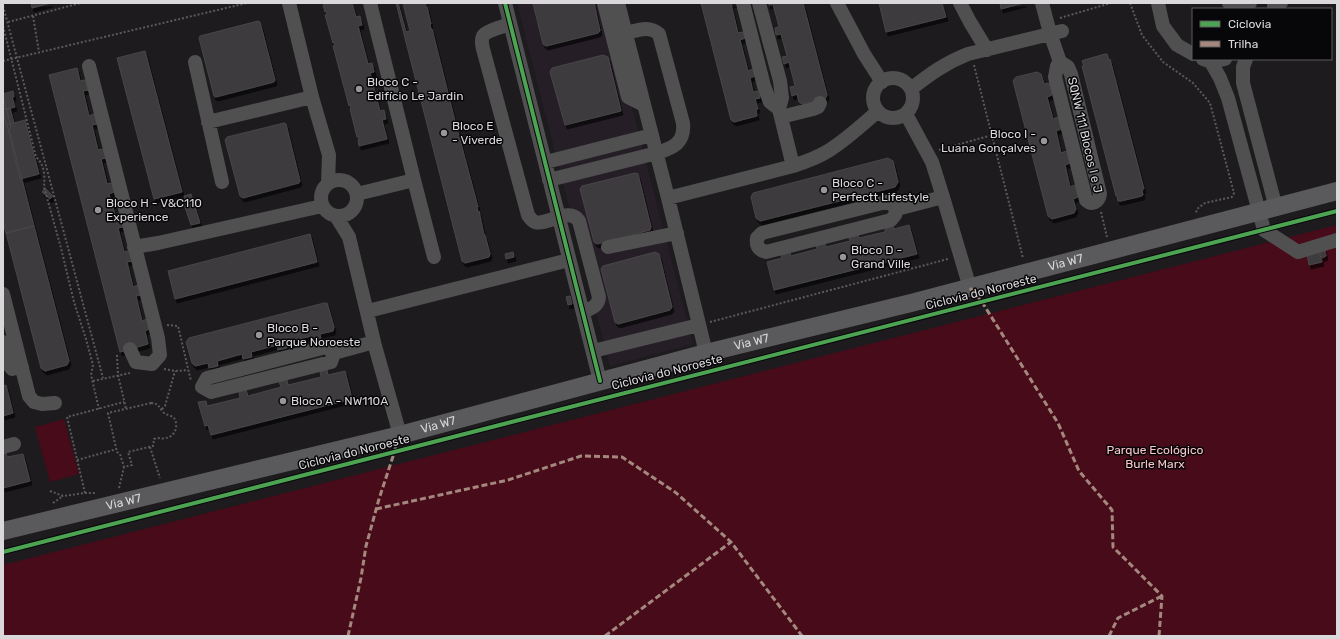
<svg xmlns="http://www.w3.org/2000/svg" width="1340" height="639" viewBox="0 0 1340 639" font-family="Rubik,sans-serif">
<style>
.built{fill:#261e27}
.green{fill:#470b1a}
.building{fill:#3d3a3d;stroke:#484648;filter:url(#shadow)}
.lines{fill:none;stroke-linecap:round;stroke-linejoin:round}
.path{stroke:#5a5a5b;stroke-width:2;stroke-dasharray:2 2;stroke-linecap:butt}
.minor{stroke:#505051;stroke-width:14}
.major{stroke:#5a595b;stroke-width:18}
.quiet{stroke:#a5887d;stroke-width:3;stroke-dasharray:6 3;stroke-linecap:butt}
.cycleway-casing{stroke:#070608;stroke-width:6}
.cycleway{stroke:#4ca352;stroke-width:4}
.poi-dot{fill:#989699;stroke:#070608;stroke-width:1.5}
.labels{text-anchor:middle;stroke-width:3;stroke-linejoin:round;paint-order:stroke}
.poi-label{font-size:12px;fill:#dbd8db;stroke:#070608;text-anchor:start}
.street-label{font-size:12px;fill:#dbd8db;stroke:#070608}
.park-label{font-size:12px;fill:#f9c5c9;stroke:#070608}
</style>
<defs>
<filter id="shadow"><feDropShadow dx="2" dy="4" stdDeviation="0" flood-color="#0009"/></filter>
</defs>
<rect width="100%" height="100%" fill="#1d1b1e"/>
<path class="built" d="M517,3H605L693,344L610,366Z"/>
<path class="green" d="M1337,225V636H3V565Z
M64,419L79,474L50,482L35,427Z"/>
<path class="building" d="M31,3H51L32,8Z
M330,3H352L356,17L360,16L362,25L358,26L368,64L372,63L374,72L370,73L380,111L384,110L386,119L382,120L387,139L359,146L358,140L359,139V137H357L350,109L351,108L350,105L349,106L333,46H335L334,42L333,43L325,15L327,14L326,11L325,12L323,5Z
M396,3H398L406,32L410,31L403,3H425L426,8L427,7L431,24L430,25L431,29H432L455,121L478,207H477L478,212L479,211L484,235H485L490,254L489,257L465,263L462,261Z
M533,3H594L600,31L598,33L546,46L543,44Z
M701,3H735L731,4L738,33L743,32L745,38L740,40L748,71L753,69L755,76L750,78L753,92L758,91L760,98L755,99L758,109H756L757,116L734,122L731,120Z
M768,3H803L827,95L825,99L802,104L799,102L797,94L792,96L790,87L795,86L789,62L784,64L782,57L787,56L781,34L776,35L775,28L779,27L773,4L769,5Z
M879,3H942L946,17L886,32Z
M1000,3H1024L1001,9Z
M258,21L260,22L275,80L274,82L216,97L214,96L199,38L200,36Z
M145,51L182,192L154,199L117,58Z
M1105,54H1107L1109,60L1110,59L1144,189L1142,190L1143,195L1142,196L1121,201H1118L1117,196H1116L1082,66H1084L1082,61L1084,60Z
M603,55L608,57L621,111L565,125L550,72L552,68Z
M77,68L80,81L85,80L88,90L83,91L89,116L94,114L97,124L92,125L98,150L103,149L106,158L101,159L107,184L112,183L114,192L109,194L116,218L121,217L123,227L118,228L124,252L129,251L132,261L127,262L133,287L138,285L141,295L136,296L142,321L147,319L149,329L145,331L148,344L120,352L49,75Z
M1037,72L1041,74L1044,84L1049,83L1052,95L1047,97L1053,119L1058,117L1061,129L1056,131L1061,153L1067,151L1070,163L1065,165L1070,187L1075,185L1078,197L1073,199L1076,209L1074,213L1052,219L1048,216L1013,81L1016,77Z
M13,91L14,97H12L15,107L4,110L3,94Z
M3,95L11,128L9,129L34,226L6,233L3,223Z
M10,108L14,123L6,125L3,109Z
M25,120L39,174L20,179L7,125Z
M284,123L286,124L300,181L299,183L243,198L240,196L225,140L227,137Z
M888,158L893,161L898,182L895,187L760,221L756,218L751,197L753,193Z
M635,173L638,174L651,227L650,230L597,244L594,242L580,189L582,186Z
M45,188L53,196L50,199L42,192Z
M191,194L200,223L191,225L184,204L186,203L184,196Z
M909,225L917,254L774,290L767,262L782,258L781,255L790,253L791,256L817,249L816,246L825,244L826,247L850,241L849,238L858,235L859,238L885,232V229L893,226L894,229Z
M34,226L69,361L67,365L45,371L41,368L6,233Z
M310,234L317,262L175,299L168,271Z
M1324,247L1326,256L1322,258L1319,248Z
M1319,251L1322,262L1309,265L1307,254Z
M513,252L514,257L506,259L505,254Z
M655,252L659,254L672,307L670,310L618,324L615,322L601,269L603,266Z
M570,296L572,304L568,305L566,297Z
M324,303H327L328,306L334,327L333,331L320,334L321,339L312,341L311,336L286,343L287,348L278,350L277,345L251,352L252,357L243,359L242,354L217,361L218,366L209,368L208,363L195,366L192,363L186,342L189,338Z
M327,370L328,375L345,371L352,399L211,435L208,425L205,426L198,402L206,401L207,406L240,398L239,392L246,390L248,396L281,387L279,382L287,380L288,385L321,377L320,371Z
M6,385L13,413L3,416V386Z
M3,453H6L7,457L23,454L30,481L3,488Z"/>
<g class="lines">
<path class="path" d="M1130,3L1142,35L1163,62L1193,83L1210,103L1234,193L1232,197L1205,203L1197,209L1196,213
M3,6L103,378
M33,16L39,52
M1060,18L1111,3
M8,22L81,3
M3,26L36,157C45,165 45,177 44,187L61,248L74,302L86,339L93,365L91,375L99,409
M3,61L247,3
M974,65L1023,258
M939,150L992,135
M1101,212L1107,237
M710,322L948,259
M167,325L178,326L191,381
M117,355L118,375L126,409
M164,369L175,371L188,370
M93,381L130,373
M151,403C158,403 159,407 163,412C165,415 171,415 174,418C179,425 175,437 166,438C163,439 160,438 157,438L154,439L153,446L128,452L132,465L124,467L120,454L117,452L108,413Z
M162,409L165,406L175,371
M150,447L160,478
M77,460L117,449
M119,488L124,467
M50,491L63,496L85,493H96
M85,493L67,417L124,402
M53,503L63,496"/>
<path class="minor" d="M289,3L312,97L329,155L328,183
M370,3L414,180L434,257
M505,3L600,381
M604,3L628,97L644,105
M618,3L668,198L706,353
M743,3L764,86L770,102L779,109
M759,3L780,81L782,98L779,109L793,166
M837,3L864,54L882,82
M960,3L970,22L987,50
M1042,3L1050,33L1060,62
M1158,3L1163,26L1177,45L1193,54
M1229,3H1250
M1274,6L1281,3
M510,24C504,26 486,31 483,36C481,40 482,45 483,49L528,215C530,218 532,221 535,222C548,226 569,206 579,221L599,297C598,307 591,308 583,312
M1203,59L1211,62L1225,59
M1246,59L1243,67V83L1276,208
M195,62L222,182
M1060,62L1068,67L1071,74L1100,194C1099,202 1092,206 1086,200L1055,77L1057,66Z
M1211,62L1220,78L1228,98L1264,230L1298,252L1337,240
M89,66L158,338L160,355L152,364L136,362L130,349
M873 98a20 20 0 1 1 40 0a20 20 0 1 1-40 0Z
M911,89C930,74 945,63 968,54L1062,31
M906,114L932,162L943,197L970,288
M781,117L813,109L818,107L820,103
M208,122L312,97
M546,162L652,135
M321 198a18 18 0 1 1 36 0a18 18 0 1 1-36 0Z
M549,180L657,153C673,148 685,143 683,123L659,34C649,25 638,30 626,33
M357,194L414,180
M668,198L793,166C805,162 817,158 828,151C846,140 862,125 878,111
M886,202H889L897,209L895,215L891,220L766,252C758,250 756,245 757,238L762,233Z
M897,209L943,197
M336,216L349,237L375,346L400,435
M134,247L158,243L322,206
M608,247L677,233
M3,294L29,396L34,402L42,404L55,403
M368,311L569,260
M3,342L8,364L12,369L22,367
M326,347L334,353L331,362L211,392L202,387L207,378Z
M593,351L699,325
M334,353L374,342
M3,447L14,444"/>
<path class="major" id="s1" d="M3,531L400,435L706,353L911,303L1337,191"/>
<path class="quiet" d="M970,288L982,302L1058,423L1079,471L1112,510L1113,547L1162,596L1159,636
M376,509L508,480L581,456L622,457L675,492L731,542L802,636
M348,636L361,578L366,546L379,499L400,435
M605,636L731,542
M1109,636L1118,618L1162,596"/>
<g class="cycleway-casing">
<path id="cycleway" d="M505,3L600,381
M3,552L1337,211"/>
</g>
<use href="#cycleway" class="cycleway"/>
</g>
<g class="poi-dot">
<circle cx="359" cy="89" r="4"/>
<circle cx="444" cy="133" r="4"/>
<circle cx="1044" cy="141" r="4"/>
<circle cx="824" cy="190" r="4"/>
<circle cx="98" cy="210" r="4"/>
<circle cx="843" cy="257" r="4"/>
<circle cx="259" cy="335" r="4"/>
<circle cx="283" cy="401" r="4"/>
</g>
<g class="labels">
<g class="poi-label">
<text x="367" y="86">Bloco C -<tspan x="367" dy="14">Edifício Le Jardin</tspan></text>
<text x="452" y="130">Bloco E<tspan x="452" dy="14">- Viverde</tspan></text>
<text x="1036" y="138" text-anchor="end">Bloco I -<tspan x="1036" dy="14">Luana Gonçalves</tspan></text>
<text x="832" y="187">Bloco C -<tspan x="832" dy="14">Perfectt Lifestyle</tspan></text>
<text x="106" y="207">Bloco H - V&amp;C110<tspan x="106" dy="14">Experience</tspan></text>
<text x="851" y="254">Bloco D -<tspan x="851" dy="14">Grand Ville</tspan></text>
<text x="267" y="332">Bloco B -<tspan x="267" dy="14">Parque Noroeste</tspan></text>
<text x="291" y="405">Bloco A - NW110A</text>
</g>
<g class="street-label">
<text transform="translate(1085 135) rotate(77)" y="4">SQNW 111 Blocos I e J</text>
<text dy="4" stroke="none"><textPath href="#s1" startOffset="1096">Via W7</textPath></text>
<text transform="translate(981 292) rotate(-14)" y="4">Ciclovia do Noroeste</text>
<text dy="4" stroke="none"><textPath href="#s1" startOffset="772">Via W7</textPath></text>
<text transform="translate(667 372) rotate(-14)" y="4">Ciclovia do Noroeste</text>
<text dy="4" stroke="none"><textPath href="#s1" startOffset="448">Via W7</textPath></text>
<text transform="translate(354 452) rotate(-14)" y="4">Ciclovia do Noroeste</text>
<text dy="4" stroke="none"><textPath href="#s1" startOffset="124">Via W7</textPath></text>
</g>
<g class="park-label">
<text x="1155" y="454">Parque Ecológico<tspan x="1155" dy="14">Burle Marx</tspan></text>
</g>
</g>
<rect width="1340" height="639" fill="none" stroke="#dbd8db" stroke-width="8"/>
<rect x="1192" y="8" width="140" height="52" fill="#070608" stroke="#5c5a5c"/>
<rect x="1200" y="21" width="20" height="6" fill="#4ca352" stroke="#5c5a5c"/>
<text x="1228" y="28" font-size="12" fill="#dbd8db">Ciclovia</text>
<rect x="1200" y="41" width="20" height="6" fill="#a5887d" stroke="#5c5a5c"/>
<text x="1228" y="48" font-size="12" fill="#dbd8db">Trilha</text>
</svg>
